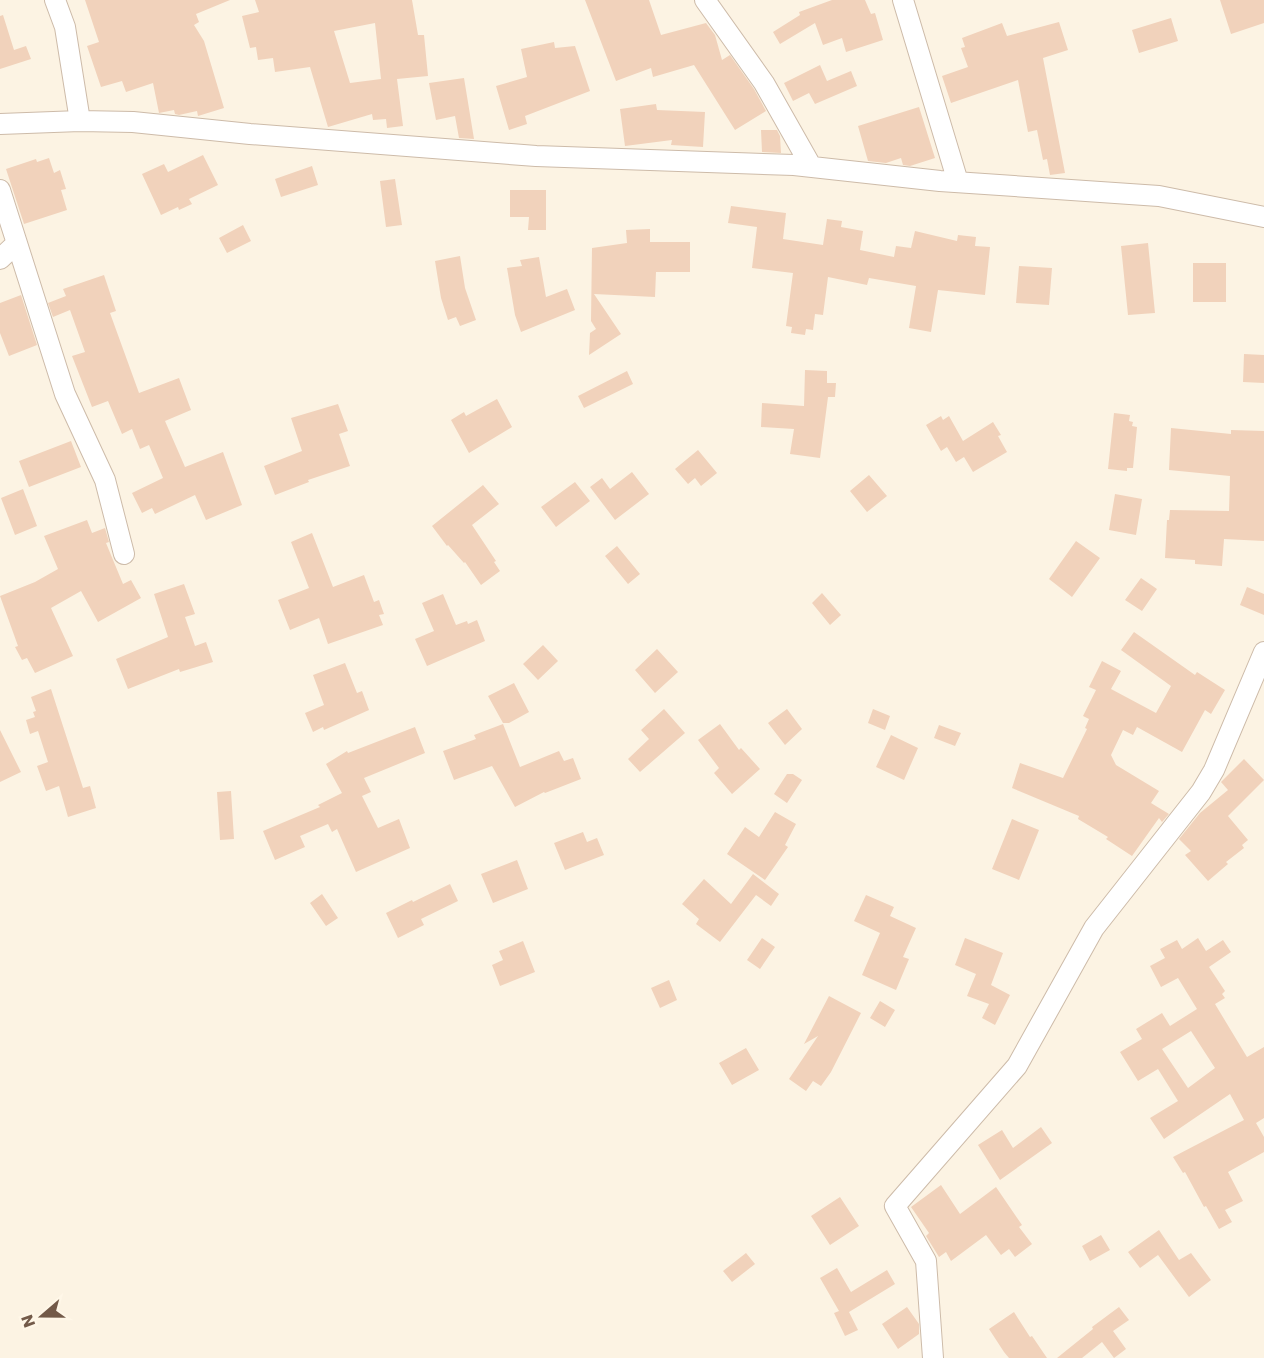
<svg xmlns="http://www.w3.org/2000/svg" width="1264" height="1358" viewBox="0 0 1264 1358" font-family="Poppins,sans-serif">
<style>
.building{fill:#f1d2bb;fill-rule:evenodd}
.lines{fill:none;stroke-linecap:round;stroke-linejoin:round}
.minor-casing{stroke:#cdbba9;stroke-width:22}
.minor{stroke:#fff;stroke-width:20}
</style>
<rect width="100%" height="100%" fill="#fcf3e3"/>
<path class="building" d="M85,0H230L196,14L199,22L194,25L204,41L224,108L198,116L197,111L179,115L175,114L174,110L159,113L153,83L126,92L122,81L101,87L87,46L99,42Z
M255,0H412L418,35H424L428,76L397,79L403,126L387,128L386,119L373,120L372,114L328,127L310,67L275,72L273,58L258,60L256,47L250,48L242,16L259,12ZM375,23L381,79L350,83L334,31Z
M585,0H649L661,35L706,23L715,35L722,60L730,55L754,89L766,111L735,130L694,65L653,77L651,68L616,81Z
M832,0H865L871,14L875,13L883,40L846,52L842,38L823,45L815,23L780,44L773,32L800,15L799,12Z
M1220,0H1264V23L1231,34Z
M3,15L14,50L26,46L31,59L0,69V16Z
M1171,18L1178,41L1139,53L1132,30Z
M1059,22L1068,50L1043,58L1065,173L1050,175L1047,159L1043,160L1037,130L1028,132L1018,80L951,103L942,76L968,67L961,48L965,47L962,38L1002,23L1007,36Z
M554,42L555,48L575,46L590,91L525,116L527,124L509,130L496,86L527,77L521,49Z
M820,65L827,81L851,71L857,86L815,104L809,93L793,101L784,83Z
M464,78L474,139L459,138L455,116L436,120L429,83Z
M656,104L657,110L705,112L703,147L671,145L672,140L625,146L620,109Z
M919,107L935,158L910,166L903,165L901,158L886,163L868,161L858,126Z
M761,130H777L780,136L781,153L762,152Z
M203,155L218,185L189,199L192,204L179,210L178,207L161,215L142,174L164,164L168,172Z
M49,158L54,173L60,170L66,189L61,190L67,210L24,224L6,169L36,159L37,162Z
M312,166L318,185L281,197L275,179Z
M395,179L402,225L386,227L380,181Z
M510,190H546V230H528L529,217H510Z
M731,206L786,213L783,239L823,245L827,219L842,221L841,227L863,231L860,250L894,257L896,246L911,248L915,231L957,241L958,235L976,237L975,246L990,247L985,295L938,290L931,332L909,328L916,286L869,278L867,285L828,277L823,315L815,314L813,330L806,329L805,335L791,333L792,327L786,326L793,273L752,268L757,227L728,223Z
M243,225L251,241L227,253L219,238Z
M650,229V242H690V272H656L655,297L594,294L621,334L589,355L590,333L596,329L591,321L592,248L627,243L626,230Z
M1148,243L1155,313L1128,315L1121,246Z
M460,256L465,288L476,320L460,326L456,317L448,320L441,298L435,261Z
M539,257L546,297L567,289L575,310L521,332L515,315L507,268L522,266L520,260Z
M1193,263H1226V302H1193Z
M1019,266L1052,268L1049,305L1016,303Z
M104,275L116,311L110,313L139,393L179,378L191,410L165,421L185,467L223,452L242,505L206,520L195,495L155,514L152,508L142,513L132,493L163,478L149,445L140,449L132,429L122,434L108,401L92,407L72,356L85,352L70,310L53,317L48,303L66,296L63,289Z
M21,295L37,345L9,356L0,333V303Z
M1244,354L1264,355V383L1243,382Z
M805,370L827,371V383H836L835,397H828L820,458L790,454L794,429L761,427L762,403L804,406Z
M627,371L633,384L584,408L578,396Z
M497,399L512,427L469,453L451,420L464,412L466,416Z
M338,404L348,431L339,434L350,466L308,480L309,482L275,495L264,466L302,451L291,418Z
M1114,413L1130,415L1129,421L1133,422L1132,426L1137,427L1133,468H1127V471L1108,469Z
M941,416L943,420L949,416L963,441L993,422L1001,435L998,436L1007,452L973,472L964,457L956,462L947,447L941,451L926,425Z
M1171,428L1231,434V430L1264,431V541L1224,539L1222,566L1195,564V560L1165,558L1167,520H1169L1170,510L1229,511L1230,476L1169,470Z
M71,441L81,467L29,487L19,461Z
M698,450L717,473L701,486L695,478L688,484L675,469Z
M632,472L649,494L615,520L590,487L602,478L610,489Z
M869,475L887,496L867,512L850,491Z
M575,482L590,501L556,527L541,507Z
M483,485L499,504L472,525L496,561L494,562L500,571L481,585L465,562L464,563L448,545L447,546L432,526Z
M23,489L37,526L15,535L1,498Z
M1115,494L1142,499L1136,535L1109,530Z
M87,520L92,533L105,528L109,542L106,543L123,584L131,580L141,598L98,622L81,591L51,608L73,656L35,673L27,658L22,660L15,647L18,646L0,596L35,582L58,569L44,536Z
M312,533L333,587L364,575L374,602L379,600L384,614L379,615L383,625L328,644L319,618L290,630L278,600L309,588L291,542Z
M1076,541L1100,558L1072,597L1049,579Z
M617,546L640,574L628,584L605,556Z
M1141,578L1157,589L1142,611L1125,600Z
M184,584L195,614L185,617L195,646L206,642L213,662L180,672L179,669L128,689L116,659L168,637L154,594Z
M1247,587L1264,594V615L1240,605Z
M822,593L841,615L830,625L812,603Z
M443,594L456,625L467,621L468,624L477,620L485,641L427,666L415,639L434,631L422,603Z
M1134,632L1195,675L1197,672L1225,690L1211,714L1205,710L1182,752L1137,727L1133,735L1123,730L1111,755L1116,765L1159,791L1151,803L1169,814L1162,822L1159,818L1132,856L1106,839L1108,837L1078,819L1079,816L1012,788L1020,763L1063,778L1087,729L1085,728L1089,719L1083,716L1096,690L1089,687L1102,661L1121,671L1111,689L1156,713L1171,686L1121,650Z
M543,645L558,661L538,680L523,664Z
M657,649L678,672L655,693L635,670Z
M345,663L357,693L362,691L369,710L324,730L323,727L313,732L305,713L324,705L313,675Z
M514,683L529,712L509,723H503L488,696Z
M51,689L83,788L90,786L96,808L68,817L59,786L46,791L37,766L48,762L38,731L30,734L26,720L35,717L33,712L36,711L31,697Z
M664,709L685,733L640,772L628,759L649,739L641,730Z
M787,709L802,729L785,745L768,723Z
M873,709L890,716L885,730L868,723Z
M503,724L520,767L559,751L564,761L573,758L581,779L545,793L544,792L515,807L492,766L454,780L443,751L476,739L474,735Z
M720,724L739,750L741,748L760,769L732,794L714,773L719,768L698,740Z
M939,725L961,733L955,746L934,738Z
M415,727L425,753L364,778L371,792L362,796L378,828L399,819L410,848L356,872L337,829L332,832L328,824L300,836L305,847L275,860L263,831L320,807L318,805L342,793L326,764L347,751L348,753Z
M0,730L21,772L0,782Z
M891,735L918,748L904,780L876,767Z
M1244,759L1264,780L1228,816L1248,840L1242,845L1244,848L1226,862L1228,864L1208,881L1185,855L1191,851L1179,839L1200,813L1228,790L1221,782Z
M787,774H793L802,780L787,803L774,794Z
M231,791L234,839L220,840L217,792Z
M775,812L796,824L785,845L788,847L765,880L727,854L745,827L759,837Z
M1012,819L1039,830L1019,880L992,869Z
M583,832L587,842L597,838L604,855L565,870L554,843Z
M517,860L528,889L493,903L481,874Z
M753,874L779,894L771,906L756,895L720,942L696,924L699,919L682,904L704,879L731,904Z
M450,884L458,901L421,919L424,925L398,938L386,913L412,900L413,902Z
M322,894L338,918L326,926L310,903Z
M866,895L894,907L890,916L916,928L903,957L909,959L896,990L862,975L880,933L854,921Z
M762,938L775,947L760,969L747,960Z
M965,938L1003,953L991,985L1010,995L995,1025L982,1018L989,1004L967,996L976,974L955,965Z
M1198,938L1206,951L1223,940L1231,952L1209,967L1225,991L1222,994L1225,998L1215,1004L1247,1057L1264,1047V1118L1256,1123L1264,1137V1152L1228,1172L1243,1201L1225,1210L1232,1222L1219,1229L1206,1206L1204,1207L1185,1172L1183,1173L1173,1157L1244,1120L1230,1094L1164,1139L1150,1118L1178,1101L1158,1069L1138,1081L1120,1052L1142,1039L1136,1029L1162,1013L1170,1026L1197,1009L1178,978L1161,987L1150,966L1165,958L1160,949L1177,940L1182,949ZM1191,1031L1215,1068L1188,1088L1162,1049Z
M523,941L535,972L500,986L492,965L503,960L499,951Z
M669,980L677,1000L660,1008L651,988Z
M829,996L861,1013L831,1072L821,1086L813,1081L806,1091L789,1079L818,1036L804,1044Z
M880,1001L895,1010L885,1027L870,1018Z
M746,1048L759,1070L732,1085L719,1063Z
M1041,1127L1052,1143L1000,1180L978,1145L1002,1130L1013,1148Z
M941,1185L960,1214L996,1187L1022,1225L1019,1227L1032,1244L1015,1257L1009,1249L1001,1255L986,1235L951,1261L946,1252L939,1257L926,1236L929,1233L911,1207Z
M840,1197L859,1226L830,1245L811,1216Z
M1159,1230L1179,1260L1191,1253L1211,1280L1189,1297L1158,1255L1140,1268L1128,1252Z
M1101,1235L1110,1250L1090,1261L1082,1246Z
M746,1253L755,1264L732,1282L723,1271Z
M837,1268L851,1292L887,1270L895,1284L849,1312L858,1330L845,1336L834,1313L839,1311L820,1278Z
M907,1307L919,1324V1334L898,1349L882,1324Z
M1119,1307L1129,1320L1113,1331L1126,1349L1114,1358L1102,1342L1082,1358H1057L1093,1329L1092,1327Z
M1014,1312L1030,1337L1032,1336L1047,1358H1009L1004,1352L989,1329Z"/>
<g class="lines">
<g class="minor-casing">
<path id="minor" d="M55,0L65,27L80,121
M705,0L764,83L811,166
M903,0L958,182
M0,124L80,121L133,122L250,134L536,156L794,165L940,181L1159,196L1264,217
M0,190L65,394L105,480L124,554
M0,259L17,243
M933,1358L926,1261L895,1206L1017,1066L1094,928L1201,792L1214,770L1264,652"/>
</g>
<use href="#minor" class="minor"/>
</g>
<g transform="translate(42 1316) rotate(250)" stroke="#fff7e8" stroke-width="4.5" paint-order="stroke">
<path d="M0-4.5L10 22L0 15L-10 22Z" fill="#735a49"/>
<text y="-9" font-size="16" font-weight="bold" text-anchor="middle" fill="#735a49">N</text>
</g>
</svg>
